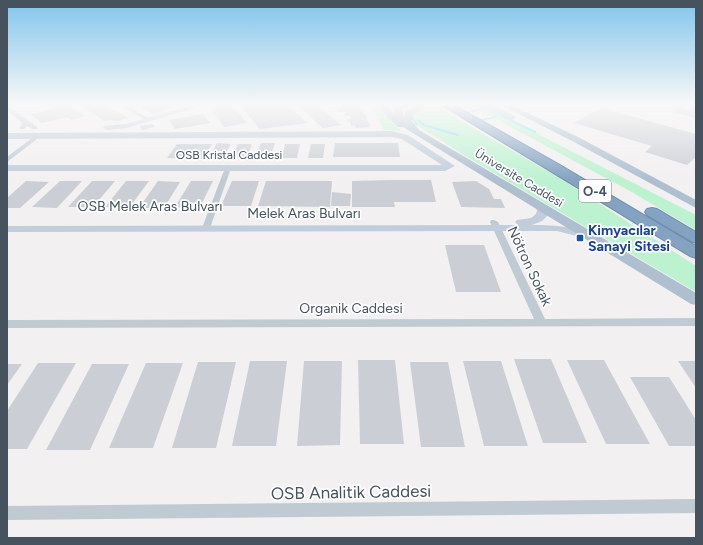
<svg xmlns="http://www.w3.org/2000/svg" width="703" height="545" viewBox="0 0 703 545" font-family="Figtree,sans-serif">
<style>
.green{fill:#bcf2d0}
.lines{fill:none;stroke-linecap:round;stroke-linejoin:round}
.stream{stroke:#86dcf2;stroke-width:2}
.building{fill:#cbcfd5}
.highway-casing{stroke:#6f8dad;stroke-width:2}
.street{fill:#bfcad2;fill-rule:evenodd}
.secondary{fill:#c1cdda;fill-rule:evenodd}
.primary{fill:#aebfd0;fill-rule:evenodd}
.highway{fill:#84a3c2;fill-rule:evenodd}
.transit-dot{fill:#1a4fb4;stroke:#fff;stroke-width:1.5}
.labels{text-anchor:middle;stroke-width:3.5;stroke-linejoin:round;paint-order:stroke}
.far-street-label{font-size:12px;fill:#46535f;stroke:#fff}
.shield{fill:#fff;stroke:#7e878f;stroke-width:1}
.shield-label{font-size:13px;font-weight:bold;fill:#46535f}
.street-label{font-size:14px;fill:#46535f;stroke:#fff}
.transit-label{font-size:14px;font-weight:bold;fill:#164399;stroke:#fff;text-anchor:start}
.near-street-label{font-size:17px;fill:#46535f;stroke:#fff}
</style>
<rect width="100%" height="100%" fill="#f2f0f0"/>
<path class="green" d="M370,104H380L390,121L402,131L384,130Z
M468,104H478L491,110L696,215V230L630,191Z
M435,106L561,179L696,266V292L467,157L414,123L412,118C418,109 425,108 435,106Z"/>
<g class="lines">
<path class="stream" d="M477,104L535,132
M427,106L437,104
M464,113L482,109L483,107
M411,116L417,125
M418,120L424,125L458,135
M477,121L495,117L497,113"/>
</g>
<path class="building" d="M77,104H104L129,118L117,121L110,120L105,121Z
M135,104H166L173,108L152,114Z
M241,104H287L307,123L260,129L241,107L243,106Z
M296,104H316L341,125L323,128Z
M67,105L86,116L71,120L66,117L42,123L33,116L28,115Z
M225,105L226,107L233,106L247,123L224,127L211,109Z
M348,105L362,108L365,112L363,113V114H365L368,119H366L371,125H369L370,127L356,128L355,125L351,126L350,122H348L346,119H351L350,115L345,116L344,113H347L346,112H338L334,108H336L335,106Z
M696,106V116L694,118L672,112L679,107L690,110Z
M601,108L696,134V157L687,165L645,152L652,146L574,123Z
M203,114L210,123L175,129L169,120Z
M152,124L155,127L142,130L140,126Z
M217,143L231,144L223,157H209Z
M261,143H275L270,158H255Z
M335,143H398L400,157H333Z
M177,144H212L204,159L167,158Z
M238,144H252L247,157H232Z
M285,144H300L297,158H282Z
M311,144H325L323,158H308Z
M392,180H431L436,202H394L395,207H352V181Z
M26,181L49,182L20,208H7V198Z
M60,181H82L57,208L32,207Z
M92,181H115L93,207H68Z
M126,181H149L129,208L105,207Z
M158,181L180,182L164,208H139Z
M191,181H213L200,207H175Z
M232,181H259L251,206H221Z
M266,181H332L330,207L258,206Z
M476,181L489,189L494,199H501L505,208L461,207L452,182Z
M332,192L351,194L350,206H331Z
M445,245H484L501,292H456Z
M514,359H551L587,443H543Z
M358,360H395L404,444H360Z
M567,360H604L650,444H606Z
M250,361H287L276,446H232Z
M304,361H342L340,445L297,446Z
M463,361H501L528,446H484Z
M678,361H696V388Z
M198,362H236L216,448H172Z
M410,362H448L465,447H421Z
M38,363H76L27,449H7V411Z
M146,363H183L153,448H109Z
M7,364H22L7,385Z
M92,364H129L90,450H46Z
M630,377H669L696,420V446H669Z"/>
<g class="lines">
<g class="highway-casing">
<path id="highway" d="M440,104H452L560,165L696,246V258L690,256Z
M652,208L657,209L696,232V243L691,241L647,215L645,212L647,209Z"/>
</g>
<path class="street" d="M118,104H124L152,120L147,121Z
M7,105L37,127V129H33L27,126L24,129H20L19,128L22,125L21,122L7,110Z
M36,135L41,136L7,162V157Z
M228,166L231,168L210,228L206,230H203L202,228L225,168Z
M491,220H494L498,222L545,319L696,318V326L7,328V320L534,319L490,222Z
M696,499V513L7,520V506Z"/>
<path class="secondary" d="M196,104H209L126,128L107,130L103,128L104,126L126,124Z
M392,131L408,135L455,166L445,171H7V165H442L402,139L392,137L7,139V133Z
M537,201C544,202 547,208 548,215L542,221L532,225C553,225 571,226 590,233L592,235L590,237C583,239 566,233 557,231L7,232V226L518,225L515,222L517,220L531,218L536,214L537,210L532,204Z"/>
<path class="primary" d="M380,104H388L395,115L394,108L397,104H405L402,108L404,117C407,104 423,104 433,104L421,109L413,115L412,121L419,130L696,293V305L691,304L403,127H398L386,116Z
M481,104H492L516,117L512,120L509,119Z
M499,104H509L580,138L696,200V208L574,142Z"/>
<use href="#highway" class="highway"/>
</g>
<linearGradient id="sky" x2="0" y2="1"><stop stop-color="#81c4ec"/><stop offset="0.58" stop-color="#f9f8f8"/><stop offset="1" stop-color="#f9f8f8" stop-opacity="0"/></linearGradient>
<rect width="703" height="180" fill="url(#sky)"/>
<rect class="transit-dot" x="576" y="234" width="8" height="8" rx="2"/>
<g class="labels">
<g class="far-street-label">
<text x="229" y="159">OSB Kristal Caddesi</text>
<text transform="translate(519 178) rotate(31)" y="4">Üniversite Caddesi</text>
</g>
<rect class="shield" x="579" y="180" width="32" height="22" rx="3"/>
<g class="shield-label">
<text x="595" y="196">O-4</text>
</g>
<g class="street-label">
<text x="150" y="211">OSB Melek Aras Bulvarı</text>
<text x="304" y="218">Melek Aras Bulvarı</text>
<text transform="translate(530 266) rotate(65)" y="5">Nötron Sokak</text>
<text x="351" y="313">Organik Caddesi</text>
</g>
<g class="transit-label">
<text x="588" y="235">Kimyacılar<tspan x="588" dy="16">Sanayi Sitesi</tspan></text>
</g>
<g class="near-street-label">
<text transform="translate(351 492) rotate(-1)" y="6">OSB Analitik Caddesi</text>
</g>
</g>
<rect width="703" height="545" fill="none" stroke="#46535f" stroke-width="16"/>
</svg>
